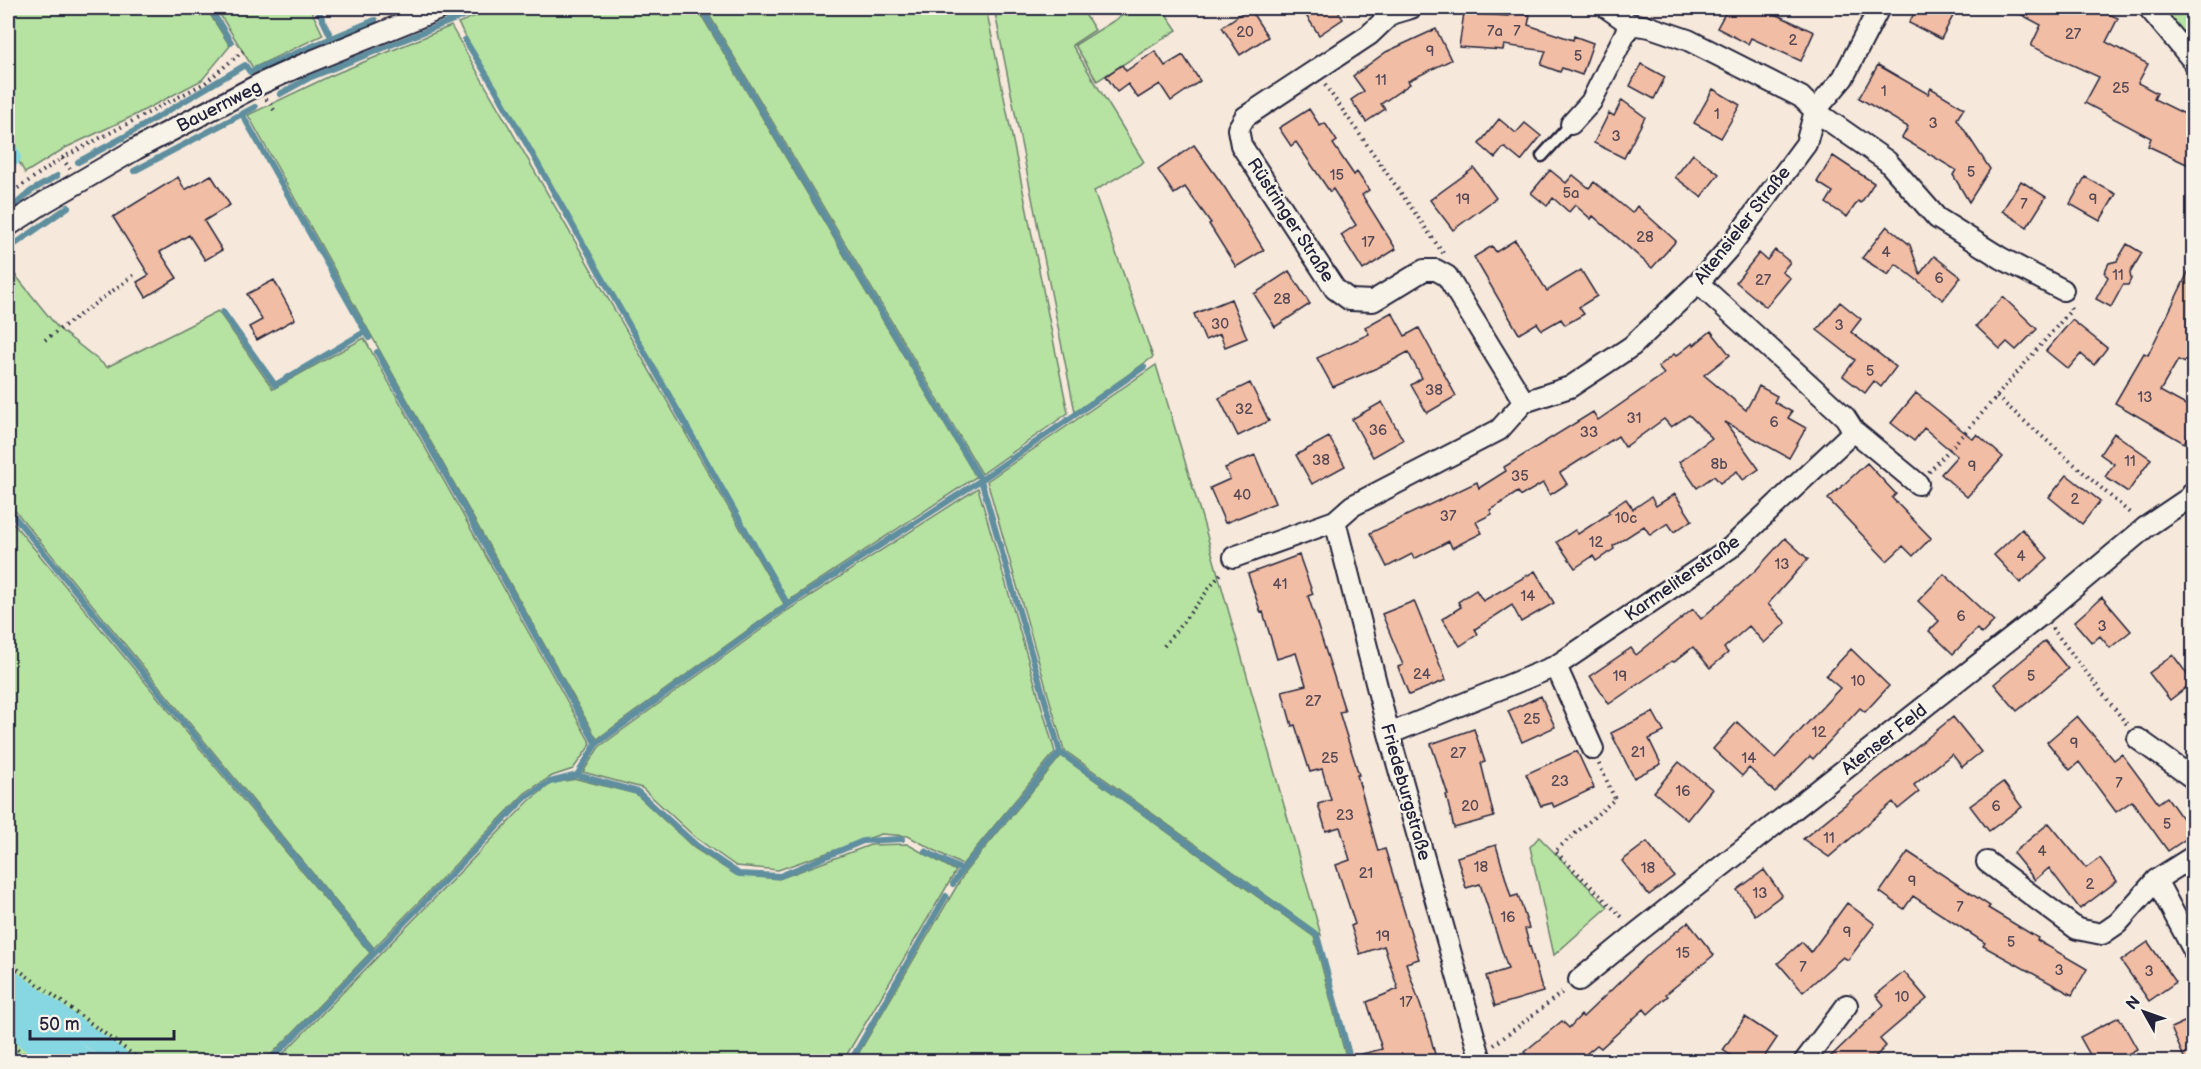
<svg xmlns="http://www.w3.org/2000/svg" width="2201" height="1069" viewBox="0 0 2201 1069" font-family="'Balsamiq Sans',sans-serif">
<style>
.green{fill:#b6e3a1;stroke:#6c826e;stroke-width:1.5}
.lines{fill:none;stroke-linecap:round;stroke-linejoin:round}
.stream{stroke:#5e8f9f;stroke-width:6}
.canal{stroke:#86d7e1;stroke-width:20}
.building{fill:#f1bda4;stroke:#22223b;stroke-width:1.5}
.lane-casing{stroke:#22223b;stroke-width:15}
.street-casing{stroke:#22223b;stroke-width:24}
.path{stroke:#22223b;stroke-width:4;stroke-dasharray:1.5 4.5;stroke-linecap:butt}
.lane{stroke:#f7f3e8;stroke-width:10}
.street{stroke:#f7f3e8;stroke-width:20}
.labels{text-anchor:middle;stroke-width:5;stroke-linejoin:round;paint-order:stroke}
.number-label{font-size:15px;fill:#564955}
.street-label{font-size:18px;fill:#22223b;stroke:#f7f3e8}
</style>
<rect width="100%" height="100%" fill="#f6e8da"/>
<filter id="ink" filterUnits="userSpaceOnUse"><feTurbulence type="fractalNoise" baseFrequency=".0167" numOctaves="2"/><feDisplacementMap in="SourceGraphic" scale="12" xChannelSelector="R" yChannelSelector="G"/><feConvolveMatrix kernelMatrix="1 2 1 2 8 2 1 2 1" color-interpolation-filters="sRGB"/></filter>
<g filter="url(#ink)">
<path class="green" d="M8,8H206L230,46L202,80L131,117L65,148L25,173L8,141Z
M216,8H310L323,35L253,68Z
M495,8H697L976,477L788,601L458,23Z
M705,8H986L1068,413L982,474Z
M994,8H1081L1095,30L1072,45L1144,162L1094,191L1153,357L1075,412Z
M1134,8H1162L1177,30L1097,81L1075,45Z
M2160,8H2193V49Z
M451,26L784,604L597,739L248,115L330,76Z
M8,266L58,328L107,367L218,311L273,389L364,338L591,744L573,769L552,776L525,793L374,948L8,502Z
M1156,365L1202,518L1321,935L1064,750L987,481Z
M978,488L1055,752L962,865L908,836L881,834L778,870L736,866L696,838L642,788L583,772L599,747L788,610Z
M8,517L370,953L265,1061H124L8,978Z
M1061,756L1314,937L1347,1061H854L965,872Z
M577,779L636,794L694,848L736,875L779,879L870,845L907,844L956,871L843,1061H276L529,801L552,783Z
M1539,837L1608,907L1554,955L1530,847Z
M8,1025L58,1061H8Z"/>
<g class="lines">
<path class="stream" d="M210,8L231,42
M317,8L331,37
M701,8L981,480L1060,752L962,870L953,884
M404,9L407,8
M465,40L496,90L788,605
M280,94L309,78L483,8
M242,114L369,338
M78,162L124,137L245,65L250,72L375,20
M134,171L255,107
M8,211L31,191L57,176
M8,249L68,207
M223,312L275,385L366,331
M377,352L596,744
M8,509L374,953
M1060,752L1317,935L1351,1062
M577,775L596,744L788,605L981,480L1144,367
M925,851L962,870
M269,1062L526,797L550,782L577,775L638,792L696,845L739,874L780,876L863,841L902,839
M850,1062L946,896"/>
<path class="canal" d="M8,151L11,157
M8,978L124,1062
M8,1000L89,1062
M8,1025L58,1062"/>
</g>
<path class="building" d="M1249,8L1268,37L1240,55L1222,27Z
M1301,8H1336L1343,19L1319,35Z
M1728,8H1762L1814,32L1801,61L1751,38L1748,44L1717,28Z
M1917,8H1941L1954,14L1941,39L1909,23Z
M2009,8H2095L2118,18L2106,42L2148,64L2138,83L2157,93L2154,99L2193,118V167L2148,146L2151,138L2085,103L2099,77L2031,46L2041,25Z
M1509,12L1530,15L1528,25L1573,40L1574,36L1593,43L1582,75L1562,68L1560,72L1541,65L1546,51L1504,45L1503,50L1459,47L1464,13L1508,16Z
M1436,29L1451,60L1408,81L1410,84L1381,104L1385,109L1366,122L1351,100L1364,91L1353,76L1386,52Z
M1155,51L1165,66L1183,55L1200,81L1171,101L1160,84L1138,98L1128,84L1117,92L1106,76L1122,65L1126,71Z
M1641,64L1665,77L1654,99L1630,86Z
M1878,65L1928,94L1931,88L1964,108L1957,119L1990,169L1969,202L1953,175L1956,170L1902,138L1908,127L1859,98Z
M1713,89L1740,105L1721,138L1694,123Z
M1622,100L1645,117L1624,158L1594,143L1609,113L1614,116Z
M1309,109L1320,126L1325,123L1337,141L1333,144L1354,175L1357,172L1369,190L1362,195L1396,249L1363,270L1341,235L1356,225L1333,189L1330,192L1296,142L1291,146L1279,128Z
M1499,119L1516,133L1525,123L1541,136L1521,161L1504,147L1495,158L1479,144Z
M1194,145L1225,188L1264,250L1236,267L1209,224L1211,223L1185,187L1174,194L1158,170Z
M1693,154L1719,174L1701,197L1675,177Z
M1833,156L1874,183L1861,203L1858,201L1847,217L1826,203L1833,192L1817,182Z
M1474,168L1496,198L1453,230L1430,200Z
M1550,170L1566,183L1573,175L1589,188L1594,182L1632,213L1637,206L1676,241L1652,268L1593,216L1591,219L1575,205L1569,212L1553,198L1547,206L1531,193Z
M211,175L230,205L204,221L222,250L205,260L189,235L160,252L177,278L146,297L137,282L149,275L113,217L178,177L185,190Z
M2085,177L2116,194L2100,221L2070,204Z
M2021,181L2046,197L2027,227L2002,211Z
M1887,226L1910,245L1920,274L1934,256L1961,277L1943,300L1896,264L1888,275L1862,258Z
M1515,240L1547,291L1581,270L1597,296L1579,307L1584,314L1565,325L1561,319L1542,330L1537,323L1519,334L1474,257L1492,246L1496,252Z
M2127,244L2142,253L2130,273L2131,279L2128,285H2123L2111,307L2096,299L2108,277L2105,274L2106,269L2109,263L2117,261Z
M1775,250L1790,262L1782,272L1790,278L1766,307L1736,282L1759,253L1767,260Z
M2193,262V348L2186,363L2178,360L2160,391L2193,409V426L2184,443L2115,403L2144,353L2148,355Z
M1289,271L1310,304L1275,327L1254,294Z
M274,280L295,319L257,340L249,327L262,320L247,294Z
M2003,297L2037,329L2016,350L2007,342L2000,349L1976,326Z
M1231,299L1247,338L1225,347L1220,334L1205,340L1194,314Z
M1840,302L1861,319L1851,332L1896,367L1881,387L1874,381L1865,393L1843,376L1855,360L1817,330Z
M1392,312L1405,336L1419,328L1456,396L1427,413L1411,385L1422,378L1408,352L1386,364L1333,387L1317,358L1369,334L1365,327Z
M2072,320L2107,348L2094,365L2081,354L2068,369L2046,351Z
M1711,331L1730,355L1704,375L1746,410L1759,386L1777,396L1774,402L1792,412L1788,418L1806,428L1789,458L1725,422L1759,469L1743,480L1737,471L1720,483L1714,476L1697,488L1679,462L1712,438L1689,415L1671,427L1664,419L1625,447L1618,436L1560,473L1567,484L1550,495L1543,483L1521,496L1518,492L1490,510L1492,514L1476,522L1482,533L1452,548L1449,541L1414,559L1412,554L1387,567L1370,533L1477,482L1479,488L1506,471L1504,467L1593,412L1598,420L1664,374L1658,367L1674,354L1676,356L1693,343L1694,345Z
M1250,383L1269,421L1238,436L1219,398Z
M1916,393L1973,439L1977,434L2003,457L1967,497L1941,474L1957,456L1924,428L1914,441L1891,423Z
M1382,402L1403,440L1373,457L1352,419Z
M2114,433L2151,459L2128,492L2105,477L2114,464L2100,454Z
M1329,437L1345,466L1312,484L1296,455Z
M1255,455L1275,503L1225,523L1210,488L1230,479L1225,468Z
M1867,463L1896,494L1892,498L1931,538L1913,556L1903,546L1887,561L1828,499Z
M2067,475L2100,501L2082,524L2049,497Z
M1675,494L1692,520L1674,532L1668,523L1650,535L1644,526L1613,546L1614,549L1596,561L1593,556L1575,568L1557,542L1575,530L1578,534L1610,513L1608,511L1626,499L1633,509L1651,497L1656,506Z
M2022,529L2048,558L2020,583L1994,555Z
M1785,538L1808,559L1768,604L1786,623L1764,643L1749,626L1724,648L1728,653L1710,668L1693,647L1674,662L1672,661L1609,704L1590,676L1631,648L1636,655L1693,609L1701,619L1756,570Z
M1299,555L1313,594L1308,596L1345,711L1339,712L1359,775H1357L1378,851L1385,849L1419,959L1406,963L1429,1031L1437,1062H1355L1354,1056L1382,1049L1367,1002L1398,989L1384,946L1360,954L1351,926L1355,924L1336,865L1350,860L1340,827L1326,831L1318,804L1331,800L1322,769L1310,772L1295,725L1292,726L1282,691L1306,685L1296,653L1277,659L1263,612L1261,613L1248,574Z
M1535,571L1554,603L1521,622L1512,605L1475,629L1478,634L1460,646L1442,619L1461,607L1458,602L1476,590L1483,601Z
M1944,574L1994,621L1982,634L1977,629L1953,654L1929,631L1939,621L1918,601Z
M2102,597L2131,631L2110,648L2100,636L2092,643L2074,622Z
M1414,601L1446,680L1409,695L1398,667L1403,665L1382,614Z
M2045,641L2068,669L2017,711L1994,684Z
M1851,649L1889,686L1865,712L1860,708L1813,759L1810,756L1775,792L1749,768L1742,776L1713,749L1737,722L1775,758L1840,688L1826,676Z
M2173,655L2193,682L2170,700L2149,673Z
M1541,696L1555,727L1522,742L1508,711Z
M1653,712L1664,732L1649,739L1661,764L1634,778L1611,733Z
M2077,716L2114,760L2122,754L2158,803L2167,797L2193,834L2168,851L2132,801L2116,812L2079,762L2070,770L2047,742Z
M1953,717L1981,752L1962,767L1952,754L1914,785L1919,792L1898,809L1893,802L1829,857L1803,839Z
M1474,729L1485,762L1481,763L1494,817L1454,828L1446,795H1448L1431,744Z
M1577,751L1594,788L1554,807L1552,803L1541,806L1526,774Z
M1679,762L1712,789L1687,820L1654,792Z
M2003,782L2022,807L1989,831L1970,806Z
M2049,823L2086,868L2100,858L2117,881L2080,909L2049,868L2035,880L2013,853Z
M1647,842L1674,876L1649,895L1622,861Z
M1496,845L1511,897L1518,895L1529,928L1525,929L1543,992L1495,1006L1486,976L1508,969L1480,884L1466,888L1457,857Z
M1908,852L1990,906L1988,908L2038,938L2037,940L2087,969L2072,995L1983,946L1985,943L1913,896L1904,909L1880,892Z
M1764,870L1782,895L1755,915L1737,890Z
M1847,903L1875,924L1848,960L1843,957L1803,992L1778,963L1802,942L1811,952Z
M1688,922L1714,955L1666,994L1668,996L1648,1014L1644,1009L1601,1048L1597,1045L1576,1062H1532L1524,1052L1562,1021L1569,1028L1581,1015L1583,1017L1651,952Z
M2148,942L2176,982L2149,1001L2121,961Z
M1904,972L1927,999L1880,1039L1886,1046L1870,1062H1825L1884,1005L1876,995Z
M1745,1017L1777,1038L1761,1062H1740L1723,1050Z
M2119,1017L2137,1049L2114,1062H2094L2080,1037Z
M2193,1018V1062H2186L2171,1028Z"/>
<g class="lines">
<g class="lane-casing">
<path id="lane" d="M1542,156L1571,124"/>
</g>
<g class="street-casing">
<path id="street" d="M1411,8L1391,14L1369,35L1245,117L1238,129L1241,145L1335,289L1350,300L1373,301L1424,270H1436L1447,276L1524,402
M1607,8L1630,24L1650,27L1688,40L1801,97L1815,111L1887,161L1937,218L2001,258L2063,290
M2149,8L2194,62
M1571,124L1591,102L1630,24
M8,226L45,202L136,149L260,84L302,65L442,8
M1854,431L1918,484
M1335,521L1389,734L1480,1057L1483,1062
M1234,557L1335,521L1352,506L1499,430L1524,402L1570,387L1632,346L1698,283L1728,249L1806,144L1815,111L1843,78L1879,8
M1556,666L1593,749
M1389,734L1556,666L1730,548L1854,431L1845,417L1698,283
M2138,739L2194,779
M1987,862L2077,929L2102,934L2118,923L2156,880L2194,856
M2156,880L2194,951
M1579,980L1638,932L2041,615L2146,527L2189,498L2194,491
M1804,1062L1847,1005"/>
</g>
<path class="path" d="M1325,85L1443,253
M266,99L274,110
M62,158L205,83L243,51
M8,195L62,158L70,169
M45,340L137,273
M1997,397L2132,515
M1929,472L1977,419L2071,310L2069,305
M2052,628L2128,726
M1164,646L1223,571
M1599,764L1615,799L1555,851L1624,919
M8,962L143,1062
M8,1042L33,1062
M1494,1045L1564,991"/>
<use href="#lane" class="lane"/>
<use href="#street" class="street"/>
</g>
</g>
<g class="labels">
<g class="number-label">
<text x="1495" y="36">7a</text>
<text x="1517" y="36">7</text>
<text x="1245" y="37">20</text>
<text x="2073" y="39">27</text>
<text x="1793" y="45">2</text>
<text x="1430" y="56">9</text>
<text x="1578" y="61">5</text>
<text x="1381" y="85">11</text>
<text x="2121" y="93">25</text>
<text x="1884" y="96">1</text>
<text x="1717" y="119">1</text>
<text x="1933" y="128">3</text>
<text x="1616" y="141">3</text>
<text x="1971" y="177">5</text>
<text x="1337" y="180">15</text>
<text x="1571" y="198">5a</text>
<text x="1463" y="204">19</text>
<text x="2093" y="204">9</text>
<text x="2024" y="209">7</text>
<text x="1645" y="242">28</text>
<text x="1368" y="247">17</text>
<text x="1886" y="257">4</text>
<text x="2118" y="280">11</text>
<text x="1939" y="283">6</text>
<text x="1763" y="285">27</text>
<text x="1282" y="304">28</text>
<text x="1220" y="329">30</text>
<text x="1839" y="330">3</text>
<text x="1870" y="376">5</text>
<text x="1434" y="395">38</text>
<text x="2145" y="402">13</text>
<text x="1244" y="414">32</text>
<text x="1634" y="423">31</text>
<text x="1774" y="427">6</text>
<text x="1378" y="435">36</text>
<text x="1589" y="437">33</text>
<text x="1321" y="465">38</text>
<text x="2130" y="466">11</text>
<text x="1719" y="469">8b</text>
<text x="1972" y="471">9</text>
<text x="1520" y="481">35</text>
<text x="1242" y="500">40</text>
<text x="2075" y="504">2</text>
<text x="1448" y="521">37</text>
<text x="1626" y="523">10c</text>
<text x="1596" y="547">12</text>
<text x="2021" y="561">4</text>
<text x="1782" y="569">13</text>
<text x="1280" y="589">41</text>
<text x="1528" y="601">14</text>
<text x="1961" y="621">6</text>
<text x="2102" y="631">3</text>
<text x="1422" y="679">24</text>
<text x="1620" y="681">19</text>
<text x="2031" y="681">5</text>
<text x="1858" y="686">10</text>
<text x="1313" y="706">27</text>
<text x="1532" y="724">25</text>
<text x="1819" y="737">12</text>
<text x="2074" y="748">9</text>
<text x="1638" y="757">21</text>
<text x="1458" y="758">27</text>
<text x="1330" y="763">25</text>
<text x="1749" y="763">14</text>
<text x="1560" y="786">23</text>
<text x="2119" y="788">7</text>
<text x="1683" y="796">16</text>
<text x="1470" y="811">20</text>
<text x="1996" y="811">6</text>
<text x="1345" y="820">23</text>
<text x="2167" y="829">5</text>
<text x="1829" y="843">11</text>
<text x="2042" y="856">4</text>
<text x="1481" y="872">18</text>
<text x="1648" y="873">18</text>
<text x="1366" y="878">21</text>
<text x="1912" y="886">9</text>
<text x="2090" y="889">2</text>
<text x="1760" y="898">13</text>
<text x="1960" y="912">7</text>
<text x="1508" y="922">16</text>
<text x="1847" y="937">9</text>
<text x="1383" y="941">19</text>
<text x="2011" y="947">5</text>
<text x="1683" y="958">15</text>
<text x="1803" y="972">7</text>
<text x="2059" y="975">3</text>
<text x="2149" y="976">3</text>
<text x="1902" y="1002">10</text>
<text x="1406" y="1007">17</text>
</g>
<g class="street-label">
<text transform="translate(219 106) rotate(-27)" y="6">Bauernweg</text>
<text transform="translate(1291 220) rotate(57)" y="6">Rüstringer Straße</text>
<text transform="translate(1742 225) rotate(-52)" y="6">Altensieler Straße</text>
<text transform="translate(1682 578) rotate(-35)" y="6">Karmeliterstraße</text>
<text transform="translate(1884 739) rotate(-38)" y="6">Atenser Feld</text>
<text transform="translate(1406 792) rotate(74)" y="6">Friedeburgstraße</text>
</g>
</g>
<rect width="2201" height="1069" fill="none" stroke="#f7f3e8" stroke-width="30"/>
<rect x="15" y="15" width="2171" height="1039" fill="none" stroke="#22223b" stroke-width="2" filter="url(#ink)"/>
<g transform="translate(2144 1012) rotate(310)" stroke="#f7f3e8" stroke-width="4.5" paint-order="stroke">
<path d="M0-4.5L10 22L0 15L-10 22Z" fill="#22223b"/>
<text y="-9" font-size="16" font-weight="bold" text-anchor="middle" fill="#22223b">N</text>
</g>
<path d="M30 1030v9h144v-9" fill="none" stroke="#22223b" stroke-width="3"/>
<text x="39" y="1030" font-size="18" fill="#22223b" stroke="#f7f3e8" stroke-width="4.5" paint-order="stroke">50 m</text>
</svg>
